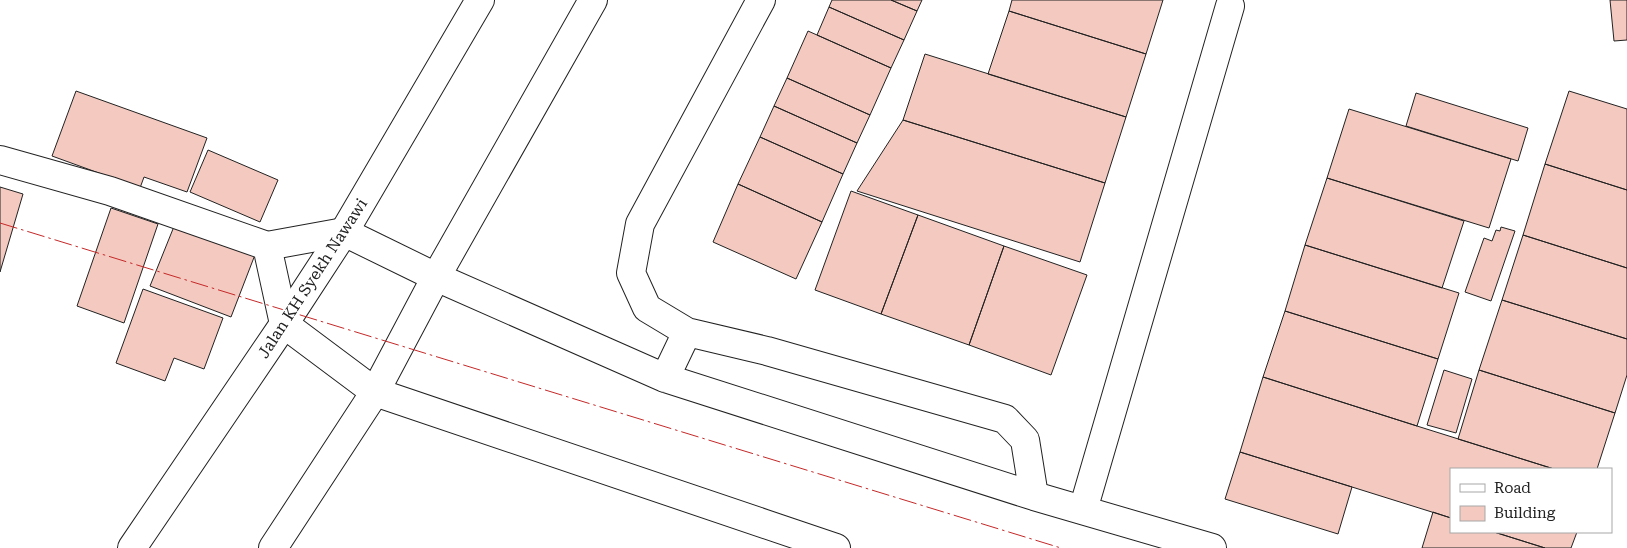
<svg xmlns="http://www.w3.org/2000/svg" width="1627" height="548" viewBox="0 0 1627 548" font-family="'Roboto Serif',serif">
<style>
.building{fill:#f3c9c0;stroke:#222}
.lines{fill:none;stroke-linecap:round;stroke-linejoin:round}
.minor-casing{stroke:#222;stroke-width:30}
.major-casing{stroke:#222;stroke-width:30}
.minor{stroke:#fff;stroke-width:28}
.major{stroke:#fff;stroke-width:28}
.power{stroke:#c62828;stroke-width:1;stroke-dasharray:18 4 2.5 4;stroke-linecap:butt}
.labels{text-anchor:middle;stroke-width:4;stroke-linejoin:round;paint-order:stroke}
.street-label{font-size:16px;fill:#222;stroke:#fff}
</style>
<rect width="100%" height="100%" fill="#fff"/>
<path class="building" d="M832,0H891L917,11L904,40L829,7Z
M891,0H922L917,11Z
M1012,0H1163L1146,54L1009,11Z
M1610,0H1627V40L1614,41Z
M829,7L904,40L891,68L817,35Z
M1009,11L1146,54L1126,117L988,74Z
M808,31L891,68L870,115L787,78Z
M925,54L1126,117L1105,183L903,120Z
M787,78L870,115L857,143L774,106Z
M76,91L207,138L187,192L144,177L140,188L52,156Z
M1569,91L1627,109V190L1545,164Z
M1416,93L1528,128L1518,161L1406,126Z
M774,106L857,143L843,174L760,137Z
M1349,109L1511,159L1489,228L1327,178Z
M903,120L1105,183L1080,262L857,191Z
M760,137L843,174L822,222L738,184Z
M208,150L278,180L260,222L190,192Z
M1545,164L1627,190V268L1523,235Z
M1327,178L1464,221L1442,288L1305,245Z
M738,184L822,222L796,279L713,242Z
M0,187L23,194L0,272Z
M851,191L918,215L881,314L815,290Z
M111,208L158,224L124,323L77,306Z
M918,215L1004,246L969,345L881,314Z
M177,219L258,247L231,317L150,286Z
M1501,227L1515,231L1491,301L1465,292L1484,238L1492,241L1496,230L1500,231Z
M1523,235L1627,268V339L1502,300Z
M1305,245L1459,293L1438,359L1285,311Z
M1004,246L1087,275L1051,375L969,345Z
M143,289L223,318L204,369L174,358L165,381L116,363Z
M1502,300L1627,339V375L1615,413L1479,370Z
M1285,311L1438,359L1417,426L1263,377Z
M1444,370L1472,379L1456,433L1427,425Z
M1479,370L1615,413L1597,469H1554L1458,439Z
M1263,377L1417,426L1554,469H1451V518L1352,487L1240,452Z
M1240,452L1352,487L1338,534L1225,499Z
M1433,512L1451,518V532H1494L1545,548H1422Z
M1494,532H1577L1571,548H1545Z"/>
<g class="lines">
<g class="minor-casing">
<path id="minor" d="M761,0L640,224L631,273L647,308L687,332L767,351L1005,419L1025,440L1034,496
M0,160L110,191L267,246L344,232L436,277L665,378L1034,496L1212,548
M267,246L284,324L375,392L836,548
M665,378L687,332
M1083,510L1230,6"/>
</g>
<g class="major-casing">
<path id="major" d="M132,548L284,324L344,232L480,0
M273,548L375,392L436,277L593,0"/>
</g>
<use href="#minor" class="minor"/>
<use href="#major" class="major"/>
<path class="power" d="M0,223L1061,548"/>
</g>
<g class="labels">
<g class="street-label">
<text transform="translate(312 278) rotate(-57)" y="6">Jalan KH Syekh Nawawi</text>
</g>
</g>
<rect x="1450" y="468" width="162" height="65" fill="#ffffff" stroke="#a7a7a7"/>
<rect x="1460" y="484" width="25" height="8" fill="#ffffff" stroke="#a7a7a7"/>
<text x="1494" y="493" font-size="15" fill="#222222">Road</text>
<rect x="1460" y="506" width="25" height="15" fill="#f3c9c0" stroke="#a7a7a7"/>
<text x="1494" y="518" font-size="15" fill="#222222">Building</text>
</svg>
